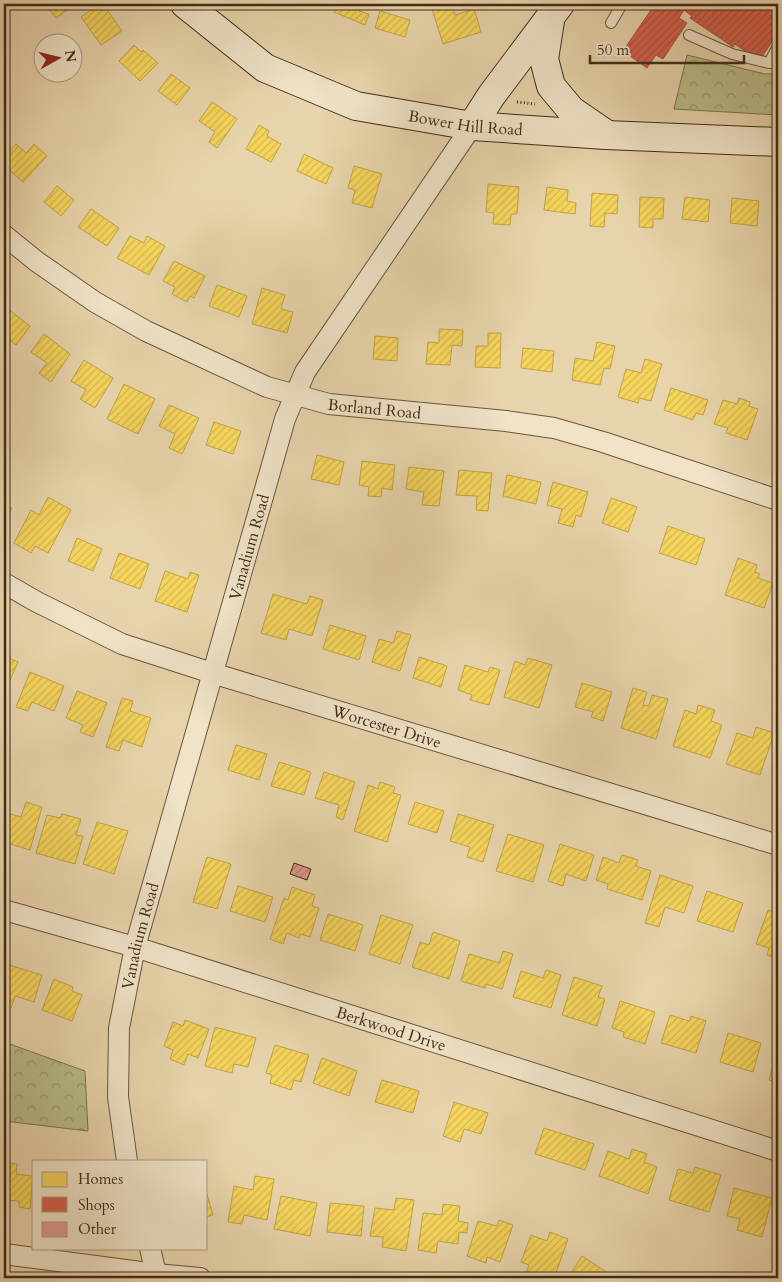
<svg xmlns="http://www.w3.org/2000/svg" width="782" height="1282" viewBox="0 0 782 1282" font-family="Cardo,serif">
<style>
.forest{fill:url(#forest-crowns);stroke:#7c7450}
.homes{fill:url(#homes-hatch);stroke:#bfa248}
.shops{fill:url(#shops-hatch);stroke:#a9503d}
.building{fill:url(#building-hatch);stroke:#3f2b19}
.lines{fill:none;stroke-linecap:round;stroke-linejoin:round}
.lane-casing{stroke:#69553e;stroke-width:12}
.street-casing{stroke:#69553e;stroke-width:22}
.secondary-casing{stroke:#3f2b19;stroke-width:30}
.path{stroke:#3f2b19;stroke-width:3;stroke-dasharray:1 2.5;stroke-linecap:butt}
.lane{stroke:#f0e3c8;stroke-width:10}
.street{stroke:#f0e3c8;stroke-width:20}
.secondary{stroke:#f0e3c8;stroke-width:28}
.labels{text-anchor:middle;stroke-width:5;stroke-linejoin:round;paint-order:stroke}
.street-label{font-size:16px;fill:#3f2b19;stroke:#f0e3c8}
</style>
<defs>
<pattern id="forest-crowns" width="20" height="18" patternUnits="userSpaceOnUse" patternTransform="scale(1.25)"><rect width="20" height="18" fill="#b9bc87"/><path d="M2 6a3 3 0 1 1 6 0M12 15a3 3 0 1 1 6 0" fill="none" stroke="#98996e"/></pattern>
<pattern id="homes-hatch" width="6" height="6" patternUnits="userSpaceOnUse" patternTransform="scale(1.25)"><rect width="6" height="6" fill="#f6d55c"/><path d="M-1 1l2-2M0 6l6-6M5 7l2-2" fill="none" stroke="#d4b74f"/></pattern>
<pattern id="shops-hatch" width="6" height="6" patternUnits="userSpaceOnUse" patternTransform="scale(1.25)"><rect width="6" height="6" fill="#d6604d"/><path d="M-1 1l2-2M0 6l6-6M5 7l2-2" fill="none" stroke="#af4f3f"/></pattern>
<pattern id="building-hatch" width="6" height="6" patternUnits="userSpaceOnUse" patternTransform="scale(1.25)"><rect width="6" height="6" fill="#df9b8c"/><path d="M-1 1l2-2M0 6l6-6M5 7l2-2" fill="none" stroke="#b67f72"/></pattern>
</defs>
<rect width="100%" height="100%" fill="#e8d4ab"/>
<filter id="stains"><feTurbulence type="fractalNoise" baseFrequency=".004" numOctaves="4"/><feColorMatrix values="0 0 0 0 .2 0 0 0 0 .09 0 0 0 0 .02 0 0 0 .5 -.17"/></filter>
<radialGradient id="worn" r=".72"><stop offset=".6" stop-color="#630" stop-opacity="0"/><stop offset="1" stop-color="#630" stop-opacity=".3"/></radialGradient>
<path class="forest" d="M687,55L765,74H778V115L674,109Z
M4,1042L85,1071L88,1131L4,1121Z"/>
<path class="homes" d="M45,4H71L73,6L56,18Z
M100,4H103L122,31L101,45L81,17Z
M338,4H362L359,11L369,14L365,25L334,12Z
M449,4H452L455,15L474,9L481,32L443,44L432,9Z
M380,11L410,20L405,37L375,28Z
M134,45L141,52L143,50L158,63L140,81L119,61Z
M171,74L190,88L177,105L158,91Z
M212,102L237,119L217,148L209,142L215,132L199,121Z
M259,125L269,131L267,136L281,144L271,162L246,149Z
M16,144L26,153L34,144L47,156L23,182L4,165V157Z
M304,154L333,168L326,184L297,171Z
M354,166L382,174L372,208L352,203L355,190L348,188Z
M488,184L519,187L517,214H511L510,225L493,224L494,213L486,212Z
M57,186L74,200L61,216L44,202Z
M547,187L568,190L567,201L576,203L575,214L544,210Z
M592,193L618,195L617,214L605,213L604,227L590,226Z
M640,197L664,198L663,219H653V228L639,227Z
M685,197L710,200L708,222L682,219Z
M732,198L759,201L757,226L730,223Z
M91,209L119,228L107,246L78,227Z
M130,236L144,243L147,236L165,246L149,275L117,258Z
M174,261L205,276L194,298L190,296L187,302L172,294L175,287L163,281Z
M217,285L247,296L239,317L209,306Z
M262,288L285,295L281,309L293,312L287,333L252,324Z
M4,306L30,326L16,345L4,335Z
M439,329L463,330L462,346L452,345L450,365L426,364L428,342L439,343Z
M488,333H501L500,368L475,367L476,346H488Z
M44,334L70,354L51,382L39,373L47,363L31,352Z
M375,336L398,338L397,361L373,359Z
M597,342L615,346L610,369L604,368L600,385L572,380L575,358L593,361Z
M523,348L554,351L552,372L521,368Z
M645,359L662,364L651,401L639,398L638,403L618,397L626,369L641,373Z
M84,360L113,378L95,408L80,399L86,390L71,381Z
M124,384L155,399L138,434L107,419Z
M671,388L708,400L703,415L696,413L693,420L664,410Z
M739,398L750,402L749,406L758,409L747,440L726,433L728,428L714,424L723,400L737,404Z
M169,405L199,418L182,454L169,448L175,434L159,426Z
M214,422L241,431L233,454L206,445Z
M317,455L344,462L339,485L311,479Z
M362,461L395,465L392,490L382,488L381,497L368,496L369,487L359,485Z
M409,467L444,471L439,506L422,505L424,492L406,489Z
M459,470L492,473L488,511L476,510L477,496L456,495Z
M507,475L541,482L536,504L503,496Z
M553,482L588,492L581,517L576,515L573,527L558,523L562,509L547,505Z
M48,497L71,510L48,553L35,546L31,553L14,543L31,510L39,515Z
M611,498L637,507L628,532L602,523Z
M4,503L12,508L4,523Z
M668,526L705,539L696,565L659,553Z
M77,538L102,549L93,571L68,561Z
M119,553L149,564L140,589L110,578Z
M738,558L757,565L755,572L760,574L758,578L773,583L764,608L725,595Z
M165,571L188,579L190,572L199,575L187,612L155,601Z
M273,594L307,604L310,596L323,600L312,636L289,629L286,640L261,633Z
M330,625L366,636L359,660L323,649Z
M397,631L411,635L400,671L372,662L379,639L393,643Z
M4,656L18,662L6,689L4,688Z
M419,657L447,666L441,687L413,678Z
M528,658L552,665L539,708L504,697L515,661L525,665Z
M465,665L488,672L490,667L500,670L489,705L470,700L472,695L458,690Z
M30,672L64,686L54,711L32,702L28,711L16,707Z
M582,683L612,692L603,721L591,717L593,712L575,707Z
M633,688L647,692L643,705L649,706L652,695L668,699L656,739L621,728Z
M77,691L107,703L93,737L80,732L83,725L66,718Z
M122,698L133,701L130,711L151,718L142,747L123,740L119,751L106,747Z
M698,705L715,710L711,721L722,725L710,758L673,746L685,710L696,714Z
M756,727L774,733L760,775L726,764L737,733L753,738Z
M236,745L267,754L259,780L228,770Z
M279,762L311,772L304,795L271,786Z
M324,772L355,782L343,820L336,817L339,805L315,798Z
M380,782L395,787L393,793L401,795L387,842L354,831L368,785L378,789Z
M26,802L42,807L30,850L4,842V812L21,817Z
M415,802L444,811L437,833L408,824Z
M62,814L81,819L76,835L83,836L75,864L36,853L47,815L60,818Z
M458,814L494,825L483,862L467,857L470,847L450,841Z
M97,822L128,831L114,874L83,864Z
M508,834L544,845L533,882L496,871Z
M560,844L594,855L586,881L566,874L563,886L548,881Z
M622,855L638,860L636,866L651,871L642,900L607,889L608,884L596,880L603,857L619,863Z
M207,857L231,864L217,909L193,902Z
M660,875L693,886L684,913L665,907L659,927L645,923Z
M238,886L273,897L265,922L230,911Z
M292,887L315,895L312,906L319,908L310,937L300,934L299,938L287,933L283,944L270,939L284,898L288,900Z
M707,891L743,903L733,932L697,921Z
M768,910L778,914L777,959L767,955L769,948L756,944Z
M328,914L363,925L355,951L320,940Z
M381,915L413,925L400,964L369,954Z
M433,932L460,941L449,979L412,967L420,942L429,945Z
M503,951L513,954L502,989L486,984L485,988L461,981L469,954L499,963Z
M6,964L42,975L34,1002L15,996L11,1008L4,1006V972Z
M546,970L561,975L551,1008L513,997L521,971L543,978Z
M574,977L602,986L598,997L605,999L597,1026L562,1015Z
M54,979L73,987L72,991L82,995L72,1021L42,1010Z
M620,1001L655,1012L645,1044L623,1037L624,1032L612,1028Z
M670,1015L689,1021L691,1016L706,1021L696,1053L661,1043Z
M185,1020L209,1029L198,1058L188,1054L184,1065L170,1059L173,1050L164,1046L173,1022L183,1026Z
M215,1027L256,1038L248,1067L234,1064L232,1073L205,1066Z
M728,1033L761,1043L753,1072L720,1062Z
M275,1045L309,1055L301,1082L294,1080L291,1090L270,1083L272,1075L266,1073Z
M777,1050H778V1083L769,1080Z
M322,1058L357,1071L349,1096L313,1083Z
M382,1080L419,1091L413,1113L375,1102Z
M454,1102L488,1113L481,1134L464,1129L460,1142L443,1136Z
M544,1128L594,1144L585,1170L535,1154Z
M632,1149L647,1154L644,1162L657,1167L648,1194L599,1176L608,1151L629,1159Z
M4,1162L17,1164L16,1174L33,1176L30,1209L19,1207V1201L4,1200Z
M695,1167L721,1175L709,1212L669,1200L678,1169L693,1173Z
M255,1176L274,1179L267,1220L244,1215L242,1224L228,1222L234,1186L253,1190Z
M734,1188L772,1198L762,1237L737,1230L740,1219L727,1216Z
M206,1191L213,1215L206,1217Z
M281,1196L317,1203L310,1236L274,1229Z
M396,1198L414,1200L406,1251L382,1247L383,1237L370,1236L375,1208L394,1210Z
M330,1203L364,1206L361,1236L327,1232Z
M443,1204L460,1206L458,1221L468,1223L467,1233L459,1232L458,1244L438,1241L436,1253L418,1250L423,1213L442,1215Z
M499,1220L513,1225L500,1262L487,1257L486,1263L467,1256L478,1221L497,1226Z
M550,1232L568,1239L554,1278H531L525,1276L529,1265L521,1262L531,1235L547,1241Z
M582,1256L614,1277L613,1278H568Z
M640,1273L647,1278H635Z"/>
<path class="shops" d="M655,4L661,5L662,4H778V33L759,61L735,44L733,47L690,18L692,16L684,10L679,18L687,23L663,59L656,55L647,68L623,51Z"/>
<path class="building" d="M294,863L311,869L307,880L290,874Z"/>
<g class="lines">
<g class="lane-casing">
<path id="lane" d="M611,23L622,4
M689,35L732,54L769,63
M778,46L769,63H778"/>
</g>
<g class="street-casing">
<g id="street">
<path id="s1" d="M4,235L36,261L95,302L146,331L267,387L329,404L506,421L554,428L603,442L778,500"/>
<path id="s2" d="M4,583L37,602L122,644L212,673L671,812L778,845"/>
<path id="s3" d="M4,910L135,947L778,1151"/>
<path id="s4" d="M127,1161L118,1097L119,1028L135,947L285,419L305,372L472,126"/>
<path d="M150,1248L156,1274L159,1278"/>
<path d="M4,1254L156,1274L200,1278"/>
</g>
</g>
<g class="secondary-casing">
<g id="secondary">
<path id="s5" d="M185,4L265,68L356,106L472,126L606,135L778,142"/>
<path d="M550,21L544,59L551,86L571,110L606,134"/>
<path d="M472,126L491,96L560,4"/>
</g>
</g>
<path class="path" d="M517,102L535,104"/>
<use href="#lane" class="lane"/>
<use href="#street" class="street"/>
<use href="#secondary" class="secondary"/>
</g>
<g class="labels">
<g class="street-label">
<text dy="6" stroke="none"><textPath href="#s5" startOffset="312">Bower Hill Road</textPath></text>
<text dy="6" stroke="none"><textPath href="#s1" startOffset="415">Borland Road</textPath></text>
<text dy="6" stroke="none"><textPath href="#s4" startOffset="632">Vanadium Road</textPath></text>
<text dy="6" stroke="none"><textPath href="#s2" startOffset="410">Worcester Drive</textPath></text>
<text dy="6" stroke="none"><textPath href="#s4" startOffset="228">Vanadium Road</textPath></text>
<text dy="6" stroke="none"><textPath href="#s3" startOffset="405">Berkwood Drive</textPath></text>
</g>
</g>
<rect width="782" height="1282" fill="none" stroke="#e8d4ab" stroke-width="20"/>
<rect x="5" y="5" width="772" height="1272" fill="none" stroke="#3f2b19" stroke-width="2.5"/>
<rect x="10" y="10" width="762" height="1262" fill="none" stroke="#3f2b19"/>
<rect x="32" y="1160" width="175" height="90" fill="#f0e3c8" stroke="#a99982"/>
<rect x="42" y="1172" width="25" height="15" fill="#f6d55c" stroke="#a99982"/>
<text x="78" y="1184" font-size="15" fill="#3f2b19">Homes</text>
<rect x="42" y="1197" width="25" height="15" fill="#d6604d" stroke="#a99982"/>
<text x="78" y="1210" font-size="15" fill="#3f2b19">Shops</text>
<rect x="42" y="1222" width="25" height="15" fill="#df9b8c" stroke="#a99982"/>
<text x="78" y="1234" font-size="15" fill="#3f2b19">Other</text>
<g transform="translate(58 58) rotate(82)"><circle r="24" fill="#f0e3c8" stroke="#a99982"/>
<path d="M0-4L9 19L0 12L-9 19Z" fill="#8f2418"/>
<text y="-8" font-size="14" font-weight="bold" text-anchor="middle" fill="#3f2b19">N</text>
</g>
<path d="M590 55v8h154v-8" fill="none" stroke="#3f2b19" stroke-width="2.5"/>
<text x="597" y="55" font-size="15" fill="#3f2b19" stroke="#f0e3c8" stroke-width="4" paint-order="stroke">50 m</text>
<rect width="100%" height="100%" filter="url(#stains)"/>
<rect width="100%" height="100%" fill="url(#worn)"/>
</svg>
